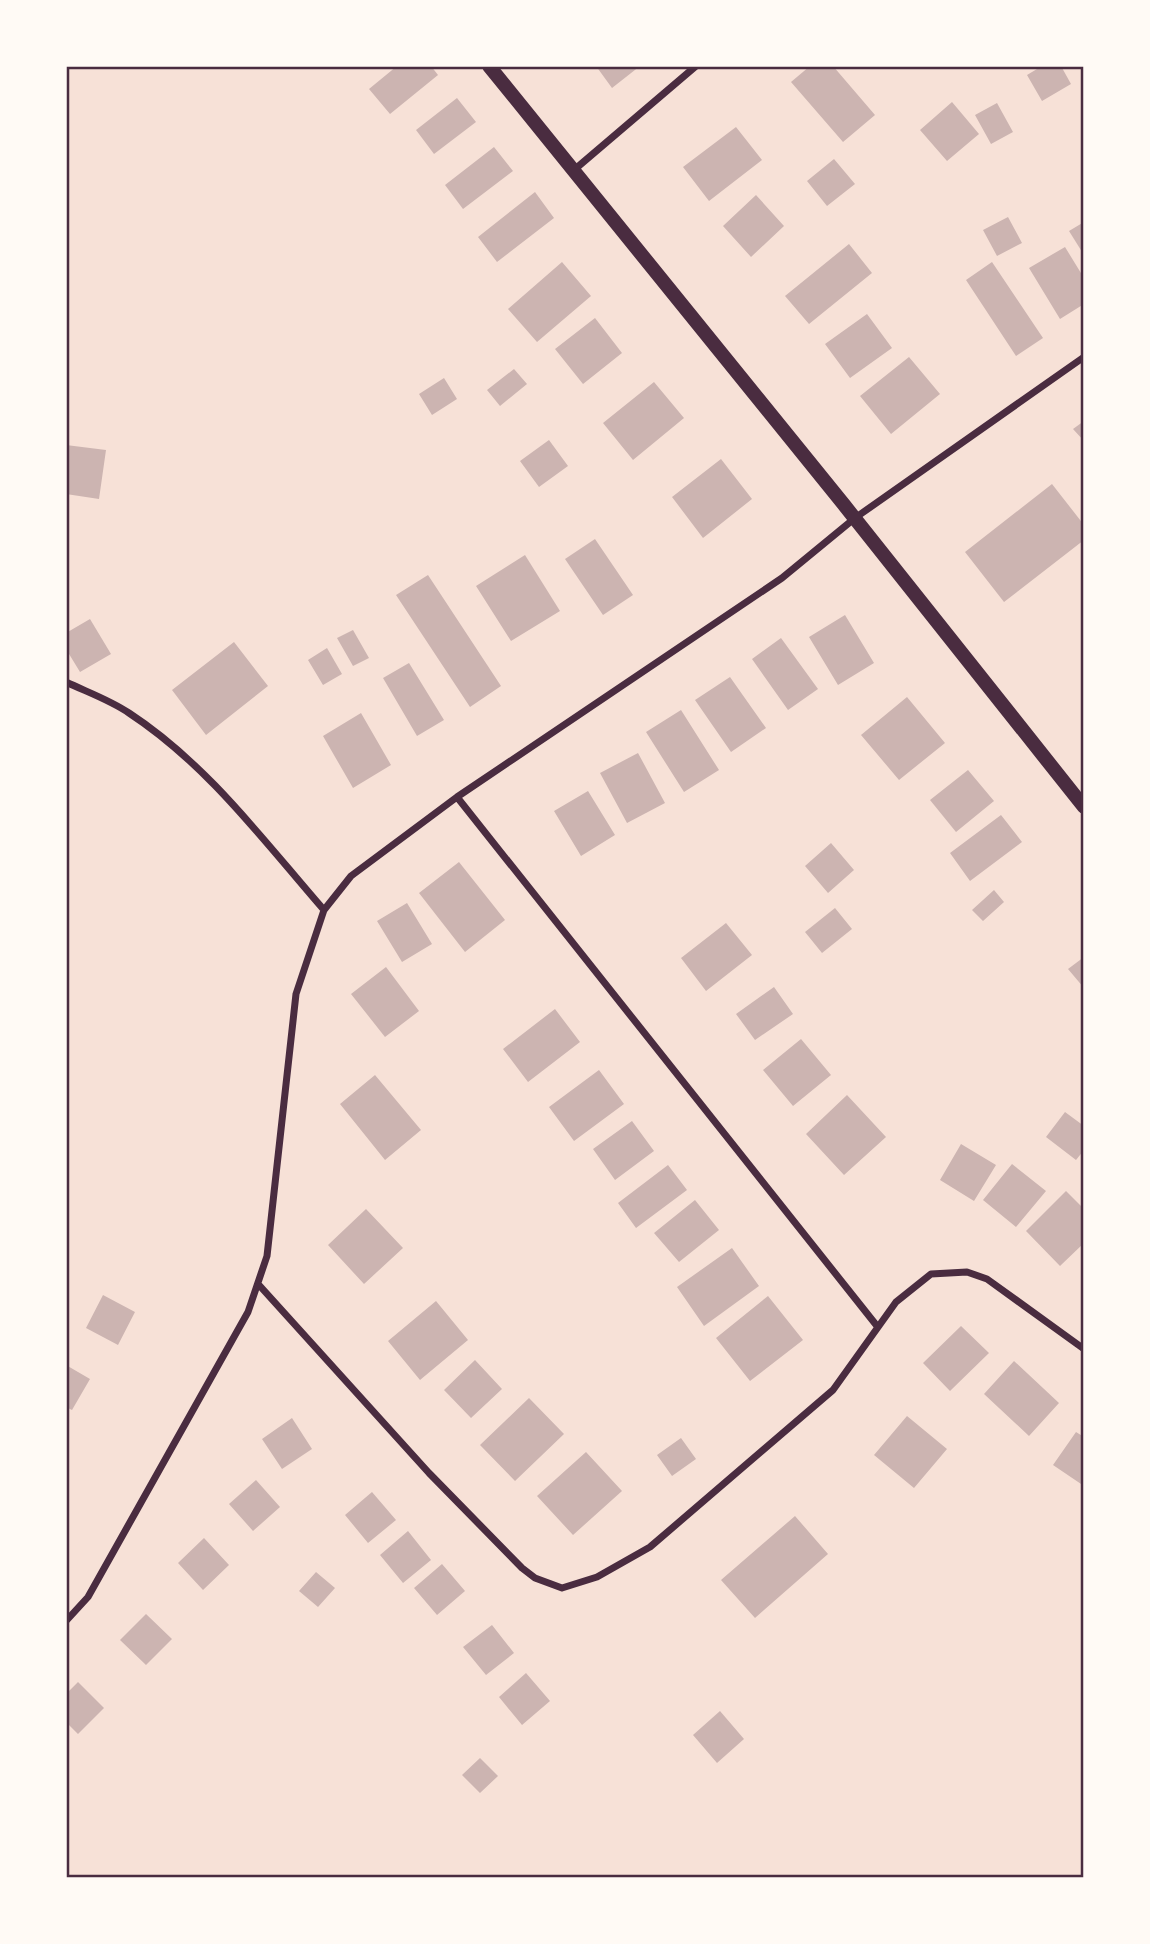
<svg xmlns="http://www.w3.org/2000/svg" width="1150" height="1944" viewBox="0 0 1150 1944" font-family="Commissioner,sans-serif">
<style>
.building{fill:#ccb4b1}
.lines{fill:none;stroke-linecap:round;stroke-linejoin:round}
.minor{stroke:#4a2c40;stroke-width:7}
.secondary{stroke:#4a2c40;stroke-width:14}
.neatline{fill:none;stroke:#4a2c40;stroke-width:2.5}
</style>
<rect width="100%" height="100%" fill="#f7e1d7"/>
<path class="building" d="M397,66H431L438,75L390,114L369,89Z
M596,66H640L612,88Z
M810,66H833L875,115L843,142L791,82Z
M1042,66H1061L1071,84L1042,101L1027,75Z
M457,98L476,122L434,154L416,130Z
M952,102L979,134L947,161L920,130Z
M997,103L1013,132L991,144L975,115Z
M736,127L762,160L709,201L683,167Z
M494,147L513,171L463,209L445,185Z
M834,159L855,184L827,206L807,181Z
M535,192L554,218L497,262L478,237Z
M756,195L784,226L751,257L723,226Z
M1008,217L1022,243L997,256L983,230Z
M1084,222V255L1069,231Z
M849,244L872,273L809,324L785,296Z
M1065,247L1084,278V304L1060,319L1029,268Z
M562,262L591,296L537,342L508,309Z
M992,262L1043,338L1016,356L966,280Z
M867,314L892,348L850,378L825,344Z
M595,318L622,353L583,384L555,349Z
M909,357L940,394L891,434L860,396Z
M514,369L527,384L500,406L487,390Z
M444,378L457,399L432,415L419,394Z
M654,382L684,418L633,460L603,423Z
M1084,421V441L1073,429Z
M549,440L568,466L539,487L520,461Z
M66,445L106,450L99,499L66,494Z
M721,459L752,499L703,538L672,497Z
M1052,484L1084,525V540L1004,602L965,552Z
M595,539L633,595L603,615L565,559Z
M525,555L560,611L511,641L476,586Z
M428,575L501,686L470,707L396,595Z
M845,615L874,663L838,685L809,637Z
M90,619L111,654L80,672L66,649V633Z
M353,630L369,658L353,666L337,638Z
M781,638L818,689L788,710L752,659Z
M234,642L268,686L206,735L172,690Z
M327,648L342,674L323,685L308,660Z
M409,663L444,720L417,736L383,678Z
M730,677L766,728L731,752L695,700Z
M907,697L945,743L899,780L861,735Z
M681,710L719,770L684,792L646,732Z
M361,713L391,765L353,788L323,736Z
M638,753L665,803L627,823L600,773Z
M968,770L994,801L956,832L930,800Z
M588,791L615,835L581,856L554,811Z
M1001,815L1022,842L970,881L950,853Z
M831,843L854,870L828,893L805,866Z
M459,862L505,920L465,952L419,893Z
M994,890L1004,902L983,921L972,910Z
M407,903L432,944L402,962L377,921Z
M835,908L852,929L822,953L805,932Z
M726,923L752,955L706,991L681,958Z
M1084,957V988L1068,969Z
M386,967L419,1011L385,1037L351,994Z
M774,987L793,1014L755,1040L736,1014Z
M555,1009L580,1042L528,1082L503,1049Z
M801,1039L831,1075L793,1106L763,1070Z
M599,1070L624,1104L574,1141L549,1107Z
M375,1075L421,1130L385,1160L340,1104Z
M847,1095L886,1137L844,1175L806,1134Z
M1065,1112L1084,1126V1150L1076,1160L1046,1137Z
M632,1121L654,1151L615,1180L593,1149Z
M961,1144L996,1165L974,1201L940,1180Z
M1012,1164L1046,1191L1016,1227L983,1200Z
M668,1165L687,1190L636,1228L618,1203Z
M1066,1191L1084,1209V1243L1060,1266L1026,1231Z
M695,1200L719,1230L679,1262L654,1233Z
M366,1209L403,1248L364,1284L328,1245Z
M732,1248L759,1286L704,1326L677,1287Z
M103,1295L135,1312L118,1345L86,1328Z
M768,1296L803,1340L750,1381L716,1338Z
M436,1301L468,1340L420,1380L388,1341Z
M961,1326L989,1353L950,1391L923,1363Z
M475,1360L502,1389L471,1418L444,1390Z
M1014,1361L1059,1403L1029,1436L984,1394Z
M66,1365L90,1379L72,1410L66,1407Z
M529,1398L564,1434L515,1481L480,1445Z
M907,1416L947,1449L914,1488L874,1455Z
M292,1418L312,1449L282,1469L262,1439Z
M1076,1432L1084,1437V1486L1053,1465Z
M681,1438L696,1459L672,1476L657,1455Z
M586,1452L622,1491L573,1535L537,1496Z
M256,1480L280,1507L253,1531L229,1504Z
M372,1492L396,1520L368,1543L345,1515Z
M795,1516L828,1554L755,1618L721,1580Z
M408,1531L431,1560L403,1583L380,1555Z
M204,1538L229,1565L203,1590L178,1563Z
M442,1564L465,1591L437,1615L414,1588Z
M316,1572L335,1588L318,1607L299,1591Z
M146,1614L172,1639L146,1665L120,1640Z
M492,1625L514,1653L486,1675L463,1647Z
M526,1673L550,1701L522,1725L499,1697Z
M78,1682L104,1708L78,1734L66,1722V1694Z
M720,1711L744,1739L717,1763L693,1735Z
M480,1758L498,1776L480,1793L462,1775Z"/>
<g class="lines">
<path class="minor" d="M574,170L696,66
M66,682C87,692 110,700 129,713C207,764 263,840 324,910
M457,797L877,1326
M259,1285L429,1473L522,1568L535,1578L562,1588L597,1577L650,1547L833,1390L896,1302L931,1274L967,1272L987,1279L1084,1349
M66,1621L88,1597L248,1312L267,1256L296,994L324,910L351,876L457,797L782,578L855,518L1084,357"/>
<path class="secondary" d="M489,66L845,506L1084,807"/>
</g>
<rect width="1150" height="1944" fill="none" stroke="#fffaf5" stroke-width="136"/>
<rect x="68" y="68" width="1014" height="1808" class="neatline"/>
</svg>
